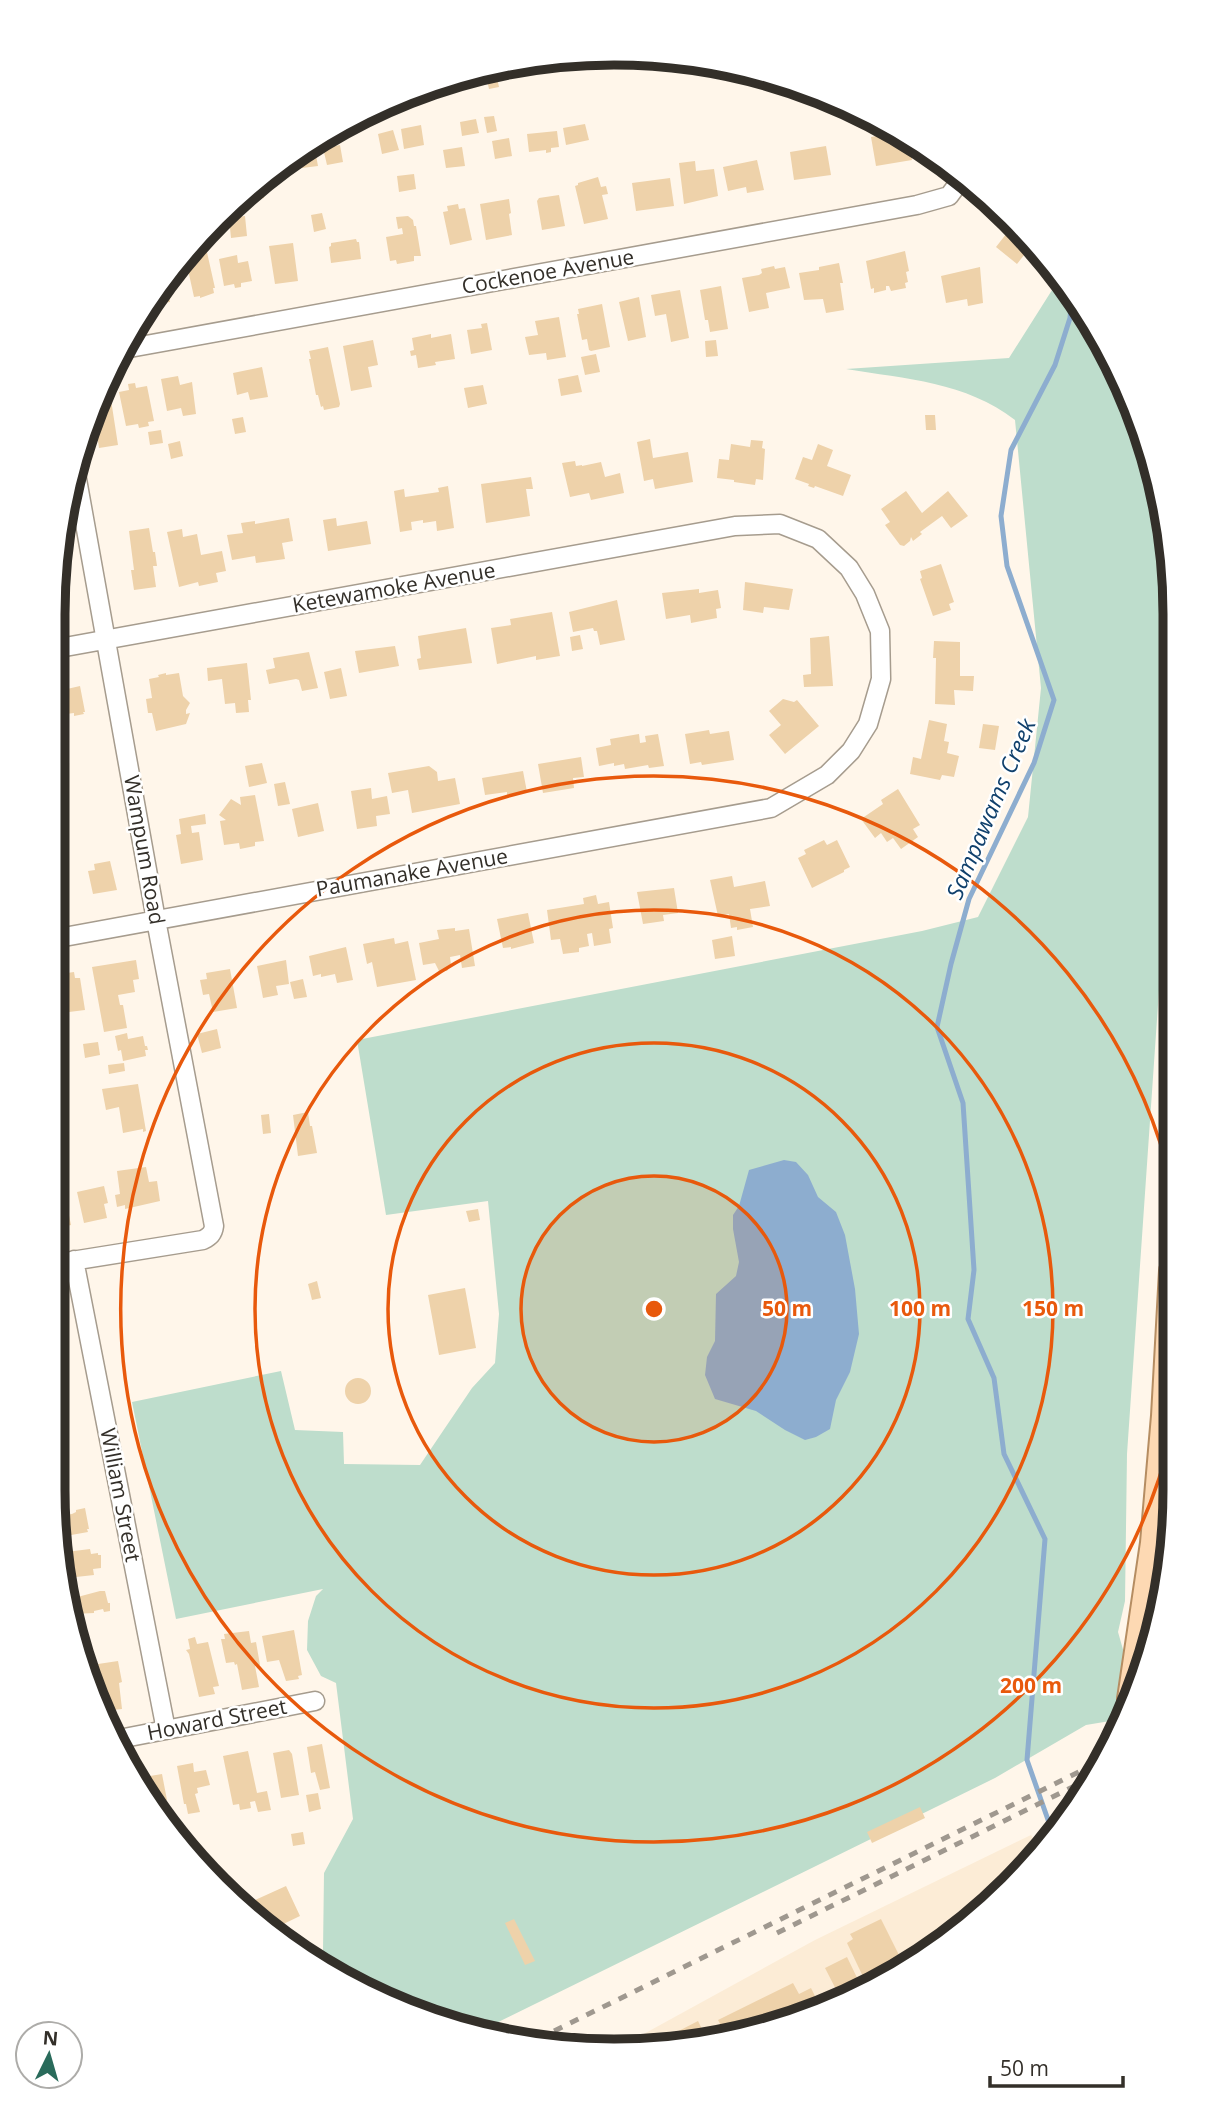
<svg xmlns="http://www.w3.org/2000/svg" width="1228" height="2104" viewBox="0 0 1228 2104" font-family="'Open Sans',sans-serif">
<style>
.built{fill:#fcecd6}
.green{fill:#beddcc}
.water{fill:#8dadcf}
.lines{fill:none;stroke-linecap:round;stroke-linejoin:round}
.stream{stroke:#8dadcf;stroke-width:5}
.building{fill:#eed2aa}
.minor-casing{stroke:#a69c8e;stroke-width:21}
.primary-casing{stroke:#b58d62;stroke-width:32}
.minor{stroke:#fff;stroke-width:18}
.primary{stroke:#fdd9b3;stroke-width:28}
.rail{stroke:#9f988f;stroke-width:5;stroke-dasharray:9 9;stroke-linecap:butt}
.ring{fill:none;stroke:#e8590c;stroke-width:3.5}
.labels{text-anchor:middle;stroke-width:5;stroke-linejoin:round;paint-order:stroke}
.street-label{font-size:21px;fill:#332f29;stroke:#fff}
.water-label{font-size:23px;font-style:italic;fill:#10406c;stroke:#fff}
.rim{fill:none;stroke:#332f29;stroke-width:9}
.centre{fill:#e8590c;stroke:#fff;stroke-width:3.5}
.ring-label{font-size:21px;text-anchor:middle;font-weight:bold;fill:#e8590c;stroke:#fff;stroke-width:5;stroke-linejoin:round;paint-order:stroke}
</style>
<rect width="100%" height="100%" fill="#fff6ea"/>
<path class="built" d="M1031,1835L1040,1848L984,1912L829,2009L650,2050L620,2047L815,1940Z"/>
<path class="green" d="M1059,279L1100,333L1146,434L1166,535L1174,773L1127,1454L1125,1601L1118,1632L1126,1660L1116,1720L1086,1725L995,1778L476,2033L468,2032L334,1971L340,1968L323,1951L324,1873L353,1819L336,1683L321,1676L307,1650L308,1621L316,1596L323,1589L176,1619L132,1402L281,1371L295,1430L343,1432L344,1464L420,1465L472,1388L495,1363L499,1314L488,1201L386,1215L357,1040L922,931L978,917L1028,817L1041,688L1015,420C966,382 906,379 846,369L1009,358Z"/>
<path class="water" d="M784,1160L796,1162L808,1175L818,1197L836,1212L845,1235L855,1289L859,1334L850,1372L836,1400L830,1429L816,1437L805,1440L785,1430L756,1411L715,1399L705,1375L707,1357L715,1341L716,1294L736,1276L739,1262L733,1229V1215L739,1206L749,1170Z"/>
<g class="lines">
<path class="stream" d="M1053,1834L1027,1760L1045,1539L1004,1454L994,1378L968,1319L974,1270L963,1103L937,1027L951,964L969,899L1034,763L1054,700L1007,566L1001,516L1011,450L1055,365L1070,318L1072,297"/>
</g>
<path class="building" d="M607,53L609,61L594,64L593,57L570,61L569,57Z
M549,59L551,67L522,76L518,62Z
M503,64L504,71L496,73L499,87L489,89L487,80L484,81L482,70Z
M494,116L497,131L487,133L484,117Z
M476,119L479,133L462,136L460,122Z
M585,124L589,140L566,145L563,128Z
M421,125L424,145L404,149L401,129Z
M393,130L399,150L382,154L378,134Z
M557,131L559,147L551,148V152L546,153V150L529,152L527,134Z
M898,132L920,144L910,145L912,160L876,166L871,137Z
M509,138L512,156L495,159L492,141Z
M340,145L343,162L327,165L323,148Z
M826,146L831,175L794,180L790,152Z
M462,147L465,166L446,168L443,150Z
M315,150L318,166L302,168L299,152Z
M757,160L764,190L747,193L746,187L728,191L723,167Z
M695,161L696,171L714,169L718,196L684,204L679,163Z
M414,174L416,189L399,192L397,176Z
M598,177L601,187L606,186L608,194L602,195L608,219L584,224L575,186L578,185V183Z
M670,178L674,206L636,211L632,183Z
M261,183L264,198L249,201L248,192Z
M559,195L565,226L542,230L537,201L539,198Z
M509,199L511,213L509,214L512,235L486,240L480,204Z
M458,204L459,209L465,208L472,240L450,245L443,212L448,211L447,206Z
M322,213L326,229L314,232L311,215Z
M245,216L247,236L231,238L229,218Z
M408,216L413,220L414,226H416L421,256H414V261L397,264L396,260L390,261L386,237L403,234L402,228L398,229L396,217Z
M1014,220L1032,245L1017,264L996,247L1010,229L1008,227Z
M204,239L215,288H213L214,293L200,298V296L194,297L185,256L198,240Z
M356,239L357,242H359L361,259L331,263L329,247L331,246V243Z
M293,243L298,281L275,284L269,246Z
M905,251L909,271L906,272L908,282L905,283L906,288L891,291L889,286H886V290L874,293V288L871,289L866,261Z
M237,255L238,263L248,261L252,281L241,283V287L235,288L234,284L224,286L219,259Z
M839,263L843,283H840L844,310L826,313L823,299L804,300L799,273L819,270V267Z
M774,266L775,269L785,267L790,288L766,293L769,308L749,312L742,278L759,275L762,273L761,269Z
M980,267L983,303L968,306L967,299L946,303L941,276Z
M167,278L170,302L162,303V306L157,307L156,303L150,304L149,299Z
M721,286L728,329L710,332L708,320H705L700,290Z
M680,290L689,338L671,342L666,314L655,316L651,295Z
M639,297L646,337L628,341L619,302Z
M602,304L610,347L591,351L589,350L587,339L582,340L577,314H579L578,309Z
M559,317L566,357L547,360L546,353L529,355L525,337L538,335L535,321Z
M487,323L492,350L471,354L467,330L482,328L481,324Z
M431,334V338L451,334L455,359L435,362L436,365L418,368L416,355L411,356L410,351L414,350L412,338Z
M373,340L378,365L368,367L372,387L351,391L343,346Z
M716,340L718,356L706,357L705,341Z
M328,347L340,404L339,407L324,410L323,406L321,407L318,395H316L309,359H311L309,351Z
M596,354L600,372L585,375L581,357Z
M262,367L268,397L250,400L248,392L237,395L233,373Z
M578,375L582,392L561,396L558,379Z
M178,376L180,385L192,382L196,414L183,416L181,408L167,411L161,379Z
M135,383L136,388L147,386L154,421L148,422L149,426L139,428L138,424L126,426L119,392L129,390L128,384Z
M483,385L487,404L468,408L464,388Z
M109,387L118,445L99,448L96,427L93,428V411L105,388Z
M925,415H935L936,430H926Z
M243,417L246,432L235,434L232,419Z
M161,430L163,443L150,445L148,432Z
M650,439L653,458L688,452L693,482L655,489L653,479L644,481L637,442Z
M751,440L763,441L762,448L765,449L763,480L756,479L755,485L734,482V480L717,478L719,459L729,460L731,444L750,447Z
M180,441L183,456L171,459L168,444Z
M818,444L833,450L827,466L851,475L843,496L815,486L814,488L808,486L809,484L795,479L803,457L812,460Z
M575,461L576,466L582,465V466L601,462L605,477L620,473L624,493L591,500L589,493L570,497L562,463Z
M531,477L533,489H526L530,516L486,523L481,484Z
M448,486L454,528L437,531L436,521L423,523V520L411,522L412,530L400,532L394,491L404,489L405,497L439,492L438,488Z
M906,491L922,513L948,491L968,516L951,528L942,516L920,532L922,534L913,541L911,537L910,541L904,546L900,545L885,525L890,522L881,509Z
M289,518L293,541L282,543L285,559L256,563L255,556L232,560L227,535L243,533L241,523L255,521V524Z
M336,518L337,526L367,521L371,544L328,551L323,520Z
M149,528L153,552H155L157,566H153L156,587L134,590L131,570H134L129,531Z
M182,529L183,537L197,534L201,555L222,551L226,571L216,573L218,582L199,586L198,582L179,587L167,532Z
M941,564L954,602L949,604L951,610L933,616L920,579L922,578L920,571Z
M55,572L61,608L54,609V577Z
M745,582L793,589L789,610L764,607L763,613L743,610Z
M699,589V593L718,590L721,608L716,609L717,618L691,623L690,615L666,619L662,593Z
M617,600L625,640L600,645L597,631H594L593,628L573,632L569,612Z
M552,612L560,656L536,660V656L497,664L491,628L511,625L510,619Z
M466,628L472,663L419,670L417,659L421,658L418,636Z
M580,635L583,649L572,651L570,637Z
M829,636L833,686L804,687L803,675L811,674L810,638Z
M934,641L960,642V676H974L973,691L954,690L955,705L935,704L936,658H933Z
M395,646L399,666L359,673L355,651Z
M309,652L318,688L302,691L299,680L296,679L269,684L266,670L275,668L273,658Z
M247,663L251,700H248L249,712L236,713L235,703L225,704L222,679L208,681L207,668Z
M341,668L347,696L330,699L324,672Z
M166,673V675L179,673L183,696L190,703L186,710V714L190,713L186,724L156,731L152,713H148L146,699L152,698L149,679L159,677L158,675Z
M80,686L85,712H83L84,714L74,716V713L58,715L54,692Z
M783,699L794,702L797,700L819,726L785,754L769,735L781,725L769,711Z
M929,720L947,724L944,741L949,742L947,753L959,756L954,777L942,775L940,780L910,774L913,757L921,759Z
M61,722L65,739L54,741V724Z
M983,724L999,726L995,750L979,748Z
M709,730L710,734L729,731L734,760L702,765L701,762L690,764L685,734Z
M639,734L640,743L646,742L645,736L658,734L664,766L649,768L648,765L625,769L624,764L614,766V763L599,766L596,748L611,745L610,739Z
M581,757L584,777L573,778L574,788L543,793L538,764Z
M262,763L267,783L249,787L245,766Z
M429,766L437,772L438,781L455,778L460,804L412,813L408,790L392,793L388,773Z
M523,771L527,792L507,795V792L485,795L482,778Z
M285,782L290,804L278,806L274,784Z
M371,788L372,799L387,796L390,814L376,816L377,826L357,829L351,791Z
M898,789L920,825L913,829L918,837L901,849L893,838L887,842L881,833L875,838L861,819L883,804L881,800Z
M255,795L264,841L255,842V846L240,849L239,843L224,845L220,821L226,820L219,815L231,799L241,805L240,797Z
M318,803L324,831L298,837L292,809Z
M205,814L206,824L191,826L192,833L199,832L203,860L181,864L176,835L181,834L179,819Z
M65,840L68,862L57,863L54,841Z
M824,840L827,845L837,840L850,867L844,870V872L812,888L798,858L806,854L804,850Z
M110,861L117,890L93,894L88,871L95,870L94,864Z
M64,869L68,899L53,902V871Z
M732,876L734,887L765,881L770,906L750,909L753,927L737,930V927L731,928L729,914L718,916L710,880Z
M674,888L678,913L663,915L664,921L643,924L637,892Z
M596,895L598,904L609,902L613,928L609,929L611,943L594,946L592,933L587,934L589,946L579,948V952L563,954L560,939L551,940L547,910L584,904L583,898Z
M528,913L534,943L511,949V947L503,948L497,919Z
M455,928V931L469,929L475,966L462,968L460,955L450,957L451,965L447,971H439L435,963L423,965L419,943L439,939L437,930Z
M732,936L735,956L715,959L712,940Z
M394,938L395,944L408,941L416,980L377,987L372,962L367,964L363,944Z
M346,947L353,980L337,983L335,974L321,977V974L313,976L309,956Z
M136,960L139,979L133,980L135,992L118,995L120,1005H123L127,1028L104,1032L92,967Z
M286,960L289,984L276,986L278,995L263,998L257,966Z
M230,969L237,1008L213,1012L209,994L203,995L200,980L207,979L206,973Z
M74,972L75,978H80L85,1010L61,1013L57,991L53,992V975Z
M303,979L307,997L294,999L290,982Z
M217,1029L221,1048L202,1053L197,1034Z
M127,1033L128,1039L143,1036L145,1046H147L148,1050H145L146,1056L123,1061L121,1050L118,1051L115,1036Z
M98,1042L100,1055L85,1058L83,1044Z
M59,1043L62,1059L53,1061V1044Z
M124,1063L125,1071L109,1074L108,1065Z
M138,1084L146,1131L143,1132V1129L123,1133L119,1107L106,1110L102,1089Z
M308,1112L310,1126H312L317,1153L298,1156L293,1115Z
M269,1114L271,1133L263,1134L261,1115Z
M146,1167L149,1182L157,1181L160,1201L125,1209V1205L117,1207L115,1195L120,1194L117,1171Z
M60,1172L71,1225L53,1229V1173Z
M104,1186L108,1203L104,1204L107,1218L84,1223L77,1192Z
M478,1209L480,1220L469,1222L466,1211Z
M317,1281L321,1298L312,1300L308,1284Z
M465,1288L476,1348L439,1355L428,1295Z
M345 1391a13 13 0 1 1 26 0a13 13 0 1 1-26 0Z
M61,1402L67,1431L63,1432L64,1439L53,1441V1403Z
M63,1446L68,1472L59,1474L61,1481L53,1482V1448Z
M85,1508L89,1529H87L88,1532L60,1537L57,1516L72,1514L76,1512V1510Z
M90,1549L91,1554L98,1553V1555H101V1568L93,1569L94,1575L67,1578L63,1554H66V1552Z
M100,1591H105L108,1603H110V1611L104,1612L103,1609L94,1611V1613L73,1614L70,1599Z
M294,1630L302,1675L298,1676L299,1679L286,1681L279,1660L267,1662L262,1636Z
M249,1631L251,1643L256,1642L260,1665L255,1666L259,1687L242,1690L237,1664L235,1665L234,1662L226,1663L221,1639H225L224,1634Z
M195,1637L197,1644L208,1642L219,1686L213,1687L215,1694L199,1697L189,1654L186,1650L190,1649L188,1639Z
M118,1661L122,1682L119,1683L122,1709L104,1711L98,1700L97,1690L102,1689L98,1664Z
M322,1744L330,1788L320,1790L315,1772L311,1773L307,1747Z
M289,1750L292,1754L299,1795L281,1798L273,1753Z
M248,1751L257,1793L267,1791L271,1810L258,1812L255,1801L250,1802L251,1808L240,1810L239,1804L233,1805L223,1756Z
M193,1763L194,1772L206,1770L210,1785L197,1788L198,1793L195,1794L200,1812L188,1814L186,1804H184L177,1766Z
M162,1774L167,1800L153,1803L146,1789L144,1777Z
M318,1793L321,1809L309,1812L306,1795Z
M920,1807L925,1818L872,1843L867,1832Z
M303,1832L305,1844L293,1846L291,1834Z
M286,1886L300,1916L273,1929L246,1904Z
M514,1919L535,1961L525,1965L505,1923Z
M881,1919L903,1963L867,1985L847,1943L853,1939L850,1934Z
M847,1957L862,1988L842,2001L825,1968Z
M793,1983L799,1994L811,1988L822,2010L725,2033L718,2020Z
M698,2021L706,2037L673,2045L669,2036Z"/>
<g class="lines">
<g class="minor-casing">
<path id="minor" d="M124,349L917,205L949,196L963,177
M53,939L771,808L827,775L851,751L868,724L881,679L880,631L865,594L849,568L818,539L780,524L735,526L54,649
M74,1260L166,1730
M53,1264L203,1240C210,1236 213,1234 214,1226L156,920L75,468
M119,1739L315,1701"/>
</g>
<g class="primary-casing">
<path id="primary" d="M1132,1699L1155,1543L1166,1416L1174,1271"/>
</g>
<use href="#minor" class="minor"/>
<use href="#primary" class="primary"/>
<path class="rail" d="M777,1933L1093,1777
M538,2039L1101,1761"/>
</g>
<circle cx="654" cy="1309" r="133" fill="#e8590c" fill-opacity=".12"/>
<g class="ring">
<circle cx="654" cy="1309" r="133"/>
<circle cx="654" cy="1309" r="266"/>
<circle cx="654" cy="1309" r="399"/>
<path d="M1173 1429A533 533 0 1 1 1173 1189"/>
</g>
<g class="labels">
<g class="street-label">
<text transform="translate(548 272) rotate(-10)" y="7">Cockenoe Avenue</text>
<text transform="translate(394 588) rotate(-10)" y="7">Ketewamoke Avenue</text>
<text transform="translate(144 850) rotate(80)" y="7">Wampum Road</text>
<text transform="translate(412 873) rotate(-10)" y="7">Paumanake Avenue</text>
<text transform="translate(120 1495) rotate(79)" y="7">William Street</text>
<text transform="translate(217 1720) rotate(-11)" y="7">Howard Street</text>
</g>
<g class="water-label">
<text transform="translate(991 809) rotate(-67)" y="8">Sampawams Creek</text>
</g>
</g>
<path d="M0 0H1228V2104H0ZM614 65H614A549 549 0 0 1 1163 614V1490A549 549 0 0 1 614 2039H614A549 549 0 0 1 65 1490V614A549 549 0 0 1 614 65Z" fill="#fff" fill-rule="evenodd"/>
<path class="rim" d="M614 65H614A549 549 0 0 1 1163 614V1490A549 549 0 0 1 614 2039H614A549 549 0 0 1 65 1490V614A549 549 0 0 1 614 65Z"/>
<circle cx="654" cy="1309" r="10" class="centre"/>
<g class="ring-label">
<text x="787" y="1316">50 m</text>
<text x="920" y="1316">100 m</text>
<text x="1053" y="1316">150 m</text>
<text x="1031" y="1693">200 m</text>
</g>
<g transform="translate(49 2055) rotate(5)"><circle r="33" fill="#ffffff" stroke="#adaca9" stroke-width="2"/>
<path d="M0-5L12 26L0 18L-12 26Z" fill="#296b5b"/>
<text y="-10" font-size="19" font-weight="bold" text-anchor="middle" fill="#332f29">N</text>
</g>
<path d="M990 2076v10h133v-10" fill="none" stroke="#332f29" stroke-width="3.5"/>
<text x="1000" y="2076" font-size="21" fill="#332f29" stroke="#ffffff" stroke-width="5" paint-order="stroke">50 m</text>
</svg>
